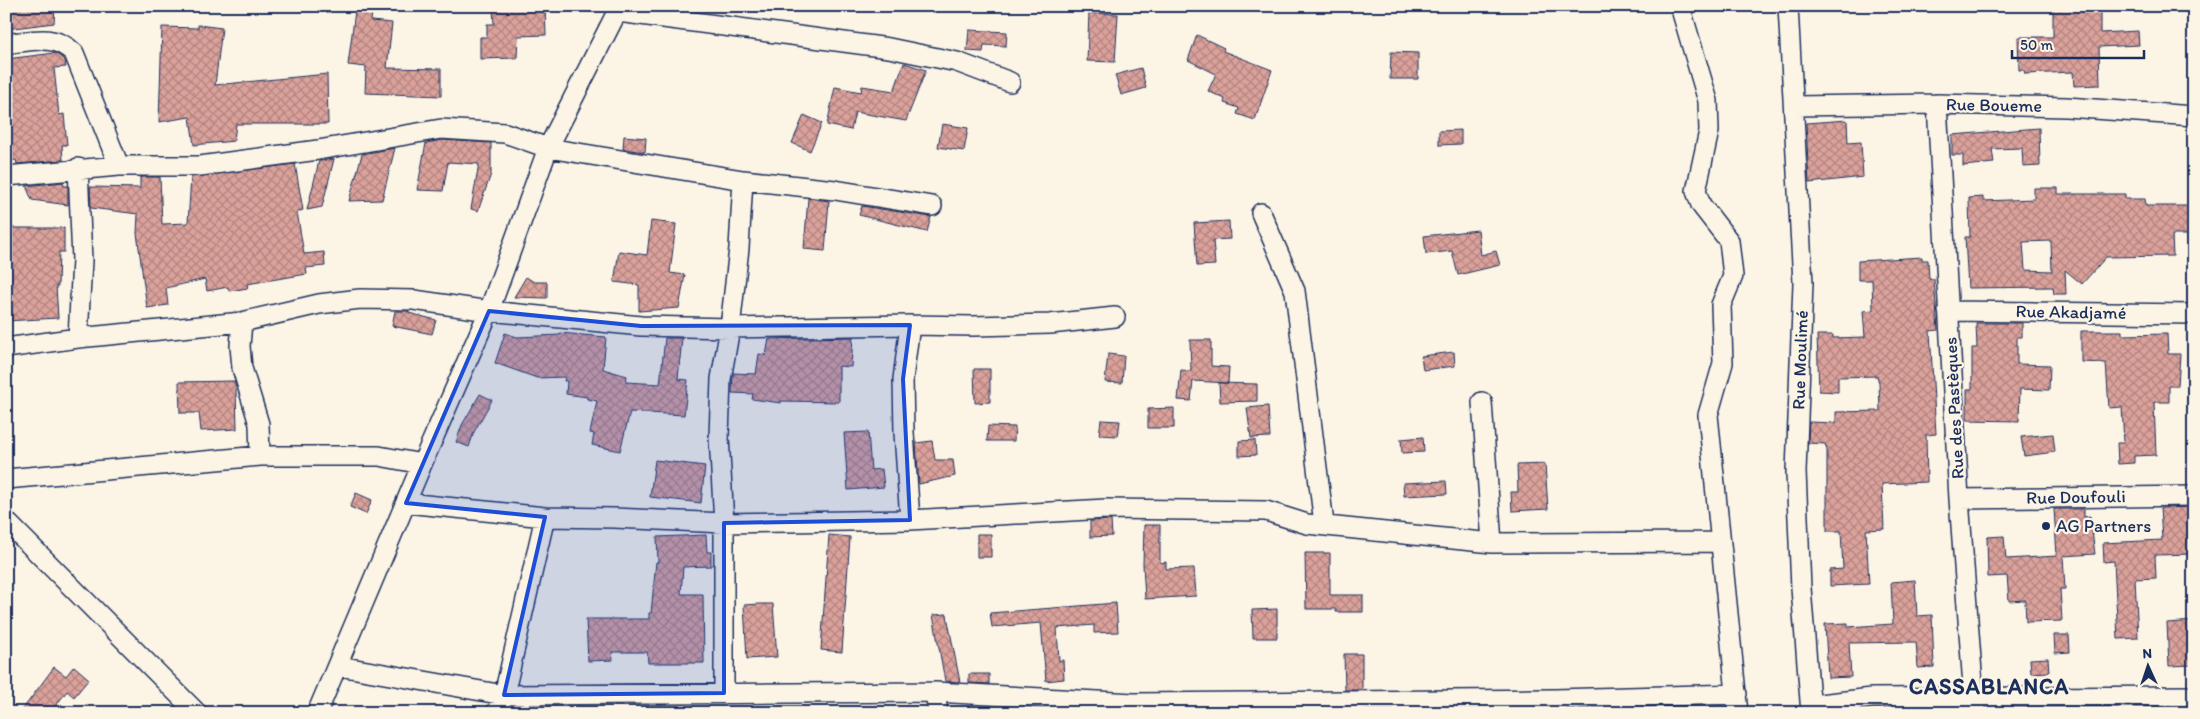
<svg xmlns="http://www.w3.org/2000/svg" width="2200" height="719" viewBox="0 0 2200 719" font-family="Itim,sans-serif">
<style>
.building{fill:url(#building-cross-hatch);stroke:#1b2f5e;fill-rule:evenodd}
.lines{fill:none;stroke-linecap:round;stroke-linejoin:round}
.street-casing{stroke:#1b2f5e;stroke-width:22}
.street{stroke:#fcf5e5;stroke-width:19}
.marked{fill:#1d4ed8;fill-opacity:0.2;stroke:#1d4ed8;stroke-width:4;stroke-linejoin:round}
.poi-dot{fill:#1b2f5e;stroke:#fcf5e5;stroke-width:2}
.labels{text-anchor:middle;stroke-width:4.5;stroke-linejoin:round;paint-order:stroke}
.street-label{font-size:18px;fill:#1b2f5e;stroke:#fcf5e5}
.poi-label{font-size:18px;fill:#1b2f5e;stroke:#fcf5e5;text-anchor:start}
.district-label{font-size:22px;font-weight:bold;letter-spacing:1px;fill:#1b2f5e;stroke:#fcf5e5}
</style>
<defs>
<pattern id="building-cross-hatch" width="8" height="8" patternUnits="userSpaceOnUse" patternTransform="scale(1.25)"><rect width="8" height="8" fill="#dba19a"/><path d="M0 0l8 8M0 8l8-8" fill="none" stroke="#b18481"/></pattern>
</defs>
<rect width="100%" height="100%" fill="#fcf5e5"/>
<filter id="ink" filterUnits="userSpaceOnUse"><feTurbulence type="fractalNoise" baseFrequency=".02" numOctaves="2"/><feDisplacementMap in="SourceGraphic" scale="10" xChannelSelector="R" yChannelSelector="G"/><feConvolveMatrix kernelMatrix="1 2 1 2 8 2 1 2 1" color-interpolation-filters="sRGB"/></filter>
<g filter="url(#ink)">
<path class="building" d="M6,6H55L54,23L6,29Z
M545,7L546,35L518,36L517,58L480,59V37H487V24H494L493,9Z
M2100,7V33L2138,31L2139,45L2099,47L2100,85L2074,86L2073,72L2025,74L2024,70H2019L2018,37H2053V8Z
M355,11L372,13L371,21L392,23L387,68L441,69V96L365,93L366,67L348,65Z
M1089,13L1118,14L1115,62L1087,61Z
M198,25L222,28L215,85L327,74L328,124H236L234,141L194,145L190,117L159,122L162,27L198,28Z
M969,30L1007,32L1006,46L984,45L983,52L967,51Z
M1197,35L1224,48L1223,51L1272,70L1255,120L1237,114L1239,108L1224,103L1225,99L1208,91L1216,74L1188,60Z
M1391,52L1418,53V79H1390Z
M55,53L65,60L66,67L54,68L59,115L64,114L67,145H62L63,160L17,164L16,160L6,161V59Z
M904,63L926,70L906,121L855,112L851,130L827,125L835,87L861,92L862,86L894,91Z
M1141,68L1146,88L1121,95L1115,75Z
M804,115L822,123L810,151L792,143Z
M1847,120L1848,143L1861,142L1863,177L1809,183L1806,123Z
M942,124L968,128L964,151L938,147Z
M2039,128L2040,166L2023,167L2022,148L1992,149L1994,163L1963,166V155H1952V135Z
M1461,130V144L1439,145V131Z
M624,136L646,138L645,152L623,149Z
M442,140L491,143V174L478,211L471,209L479,164L448,162L443,191L417,190L426,143Z
M395,148L382,200L349,201L362,154Z
M334,159L322,207L307,210L319,161Z
M295,164L303,210L297,212L304,254L324,252L325,266L306,268L307,274L247,284L248,288L229,291L228,287L207,291L205,279L166,288L168,305L147,308L137,233L138,214L91,208L90,187L140,188V177H160L162,224L188,223L191,177Z
M63,182L64,186H68V205L32,200L26,186Z
M2034,188H2058V194H2125V199H2145L2146,206H2194V235H2172L2173,256L2106,257L2082,284L2065,270L2066,294H2054L2053,287L1968,288L1965,237H1970L1969,198L1983,197V201L2034,199ZM2051,241L2052,271L2025,270L2023,242Z
M808,198L829,201L825,251L804,249Z
M862,206L931,217L927,232L859,215Z
M651,221L676,224L670,273L685,275L679,308L639,311V285L614,282L619,251L647,255Z
M1229,221L1230,239L1213,240L1215,265L1197,266L1194,223Z
M6,228H64V252H59L58,286H56L58,318L6,321Z
M1478,230L1481,255L1496,251L1500,265L1458,275L1452,251L1426,254L1424,236Z
M1922,257V260H1928L1929,279H1934L1938,330L1930,331L1936,434L1926,435L1927,482L1882,484L1884,529L1866,530L1869,584L1830,586V570L1843,569L1841,531H1827V450L1825,444L1808,443L1809,422L1836,423V412L1880,411L1879,383L1877,376L1838,377V392L1819,391L1817,335H1833V338L1865,337L1863,311L1873,310L1872,280H1858V261Z
M526,277L534,282H547V298L514,297Z
M395,311H409V313L436,320L432,334L392,326Z
M1976,323H2022V337H2017V364L2050,365L2049,390L2020,389L2019,421L1967,420V389H1972V348H1977Z
M2081,331H2122V335L2167,334L2168,354H2180L2178,386H2169V402H2154L2156,455L2134,456V463L2118,464L2117,443H2124L2122,407L2109,408L2106,363L2081,362Z
M505,333L517,337L560,335V333L606,337L603,369L627,376L626,382L660,384L665,338H682L678,379L688,380L684,415L630,412L620,451L592,445L594,434L590,433L597,401L587,399V397L566,394L567,381H564L565,377L537,378L495,363Z
M853,337L851,367L839,366V402L781,401V403L752,399L753,394L732,393L733,373L756,374L759,354L766,355L769,339Z
M1190,340H1211V366L1229,367L1228,383L1193,381L1191,401L1178,400L1181,370L1191,371Z
M1454,352L1455,366L1423,370L1421,356Z
M1108,354L1124,356L1122,383L1105,382Z
M974,369H990V402L975,403Z
M234,381L236,388L237,429L201,431L199,413H180L179,382Z
M1219,383L1257,384V401L1220,402Z
M480,394L492,400L474,432L469,447L456,442L462,425Z
M1268,406L1270,437L1251,438L1247,408Z
M1174,408V428H1148V409Z
M1101,420L1120,421L1118,436L1099,435Z
M988,426L1015,427L1014,441H987Z
M868,432L871,470L882,469L884,487L848,490L844,433Z
M2053,434L2055,452L2024,456L2021,437Z
M1423,437L1424,452L1402,453L1401,439Z
M1255,440L1256,455L1239,456V441Z
M932,441L935,460H953L955,476L919,484L916,443Z
M655,460L705,466L701,503L650,497Z
M1545,464L1548,509L1512,511L1511,492H1518L1517,465Z
M1446,481L1447,494L1404,496L1403,483Z
M356,493L372,500L366,514L350,507Z
M2194,507V554L2155,555L2156,578L2135,579L2138,638L2118,639L2114,561L2104,562L2103,543L2162,540L2160,508Z
M2054,509H2084V517L2090,516L2095,554L2063,556L2065,589H2060L2062,621L2026,622L2025,600L2009,601L2007,576L1988,577L1987,537L2004,536L2006,559L2057,556Z
M1111,520L1112,536L1090,537V521Z
M1144,525H1160V563L1166,562V569L1194,568L1196,596L1145,599L1143,564Z
M977,534H991V557H977Z
M706,535L707,552H711V566L683,567L681,594H703L704,663H648L647,652H612L613,660L588,661L586,619H649V613H651L656,562H658L657,537Z
M829,535L850,537L842,652L821,650Z
M1305,553H1330V595H1363V612H1336V609H1306Z
M1915,580L1917,616L1932,615L1934,667L1918,668L1916,642L1849,643L1851,677L1828,678L1825,624L1848,623V627L1893,624L1891,582Z
M1116,603L1118,632L1094,633V625L1057,628L1059,661L1063,660L1064,679L1046,681L1041,623L992,627L990,613Z
M760,604H773L777,657L747,659L744,605Z
M1277,609V638H1253L1252,610Z
M947,614L948,621L960,682L945,681L933,615Z
M2194,621V665L2169,666L2167,623Z
M2054,635H2069L2070,652L2055,653Z
M1344,654H1362V690H1345Z
M2048,658L2049,672L2031,673L2030,659Z
M74,666L89,679L74,697L67,691L50,713H20L54,667L66,676Z
M969,674H989V684L969,683Z"/>
<g class="lines">
<g class="street-casing">
<path id="street" d="M1680,6L1708,101L1709,131L1696,191L1701,205L1729,241L1733,276L1721,305L1723,363L1708,415L1738,713
M1788,6L1803,283L1796,472L1801,588L1811,713
M618,12L889,48L957,62L1010,82
M6,44C32,41 54,33 74,53L119,166
M1937,104L1959,499L1975,713
M1794,106L1937,104L2066,107L2194,116
M78,168L82,260L78,338
M6,176L119,166H200L318,150L441,129L505,133L548,148L743,180L835,190L932,206
M1261,213L1295,291L1324,524
M1948,311L2194,314
M242,322L240,346L242,368L259,424L260,456
M6,348L78,338L242,322L319,304L360,299L414,300L489,311L641,326L730,328L910,325L973,326L1050,324L1115,317
M1482,402L1492,543
M6,479L260,456H379L422,464
M1959,499L2194,496
M406,503L545,517L614,518L724,523L910,520L904,433L903,379L910,325
M910,520L1106,509L1266,511L1307,524L1492,543L1719,542
M6,521L197,713
M339,666L504,695L935,692L1134,703L1555,699L1737,694
M935,692L938,713
M724,693V523L719,437L721,379L730,328L739,248L743,180
M1811,705L1872,698L2194,696
M317,713L422,464L489,311L548,148L620,6
M496,713L504,695L545,517"/>
</g>
<use href="#street" class="street"/>
</g>
</g>
<path class="marked" d="M489,311L641,326L910,325L903,379L910,520L724,523V693L504,695L545,517L406,503Z"/>
<circle class="poi-dot" cx="2046" cy="526" r="5"/>
<g class="labels">
<g class="street-label">
<text transform="translate(1994 105) rotate(1)" y="6">Rue Boueme</text>
<text transform="translate(2071 312) rotate(1)" y="6">Rue Akadjamé</text>
<text transform="translate(1800 360) rotate(-88)" y="6">Rue Moulimé</text>
<text transform="translate(1954 408) rotate(-93)" y="6">Rue des Pastèques</text>
<text transform="translate(2076 497) rotate(-1)" y="6">Rue Doufouli</text>
</g>
<g class="poi-label">
<text x="2056" y="532">AG Partners</text>
</g>
<g class="district-label">
<text x="1989" y="694">CASSABLANCA</text>
</g>
</g>
<rect width="2200" height="719" fill="none" stroke="#fcf5e5" stroke-width="25"/>
<rect x="12" y="12" width="2175" height="694" fill="none" stroke="#1b2f5e" stroke-width="2" filter="url(#ink)"/>
<g transform="translate(2148 666) rotate(357)" stroke="#fcf5e5" stroke-width="4" paint-order="stroke">
<path d="M0-4L9 19L0 12L-9 19Z" fill="#1b2f5e"/>
<text y="-8" font-size="14" font-weight="bold" text-anchor="middle" fill="#1b2f5e">N</text>
</g>
<path d="M2012 50v8h132v-8" fill="none" stroke="#1b2f5e" stroke-width="2.5"/>
<text x="2020" y="50" font-size="15" fill="#1b2f5e" stroke="#fcf5e5" stroke-width="4" paint-order="stroke">50 m</text>
</svg>
